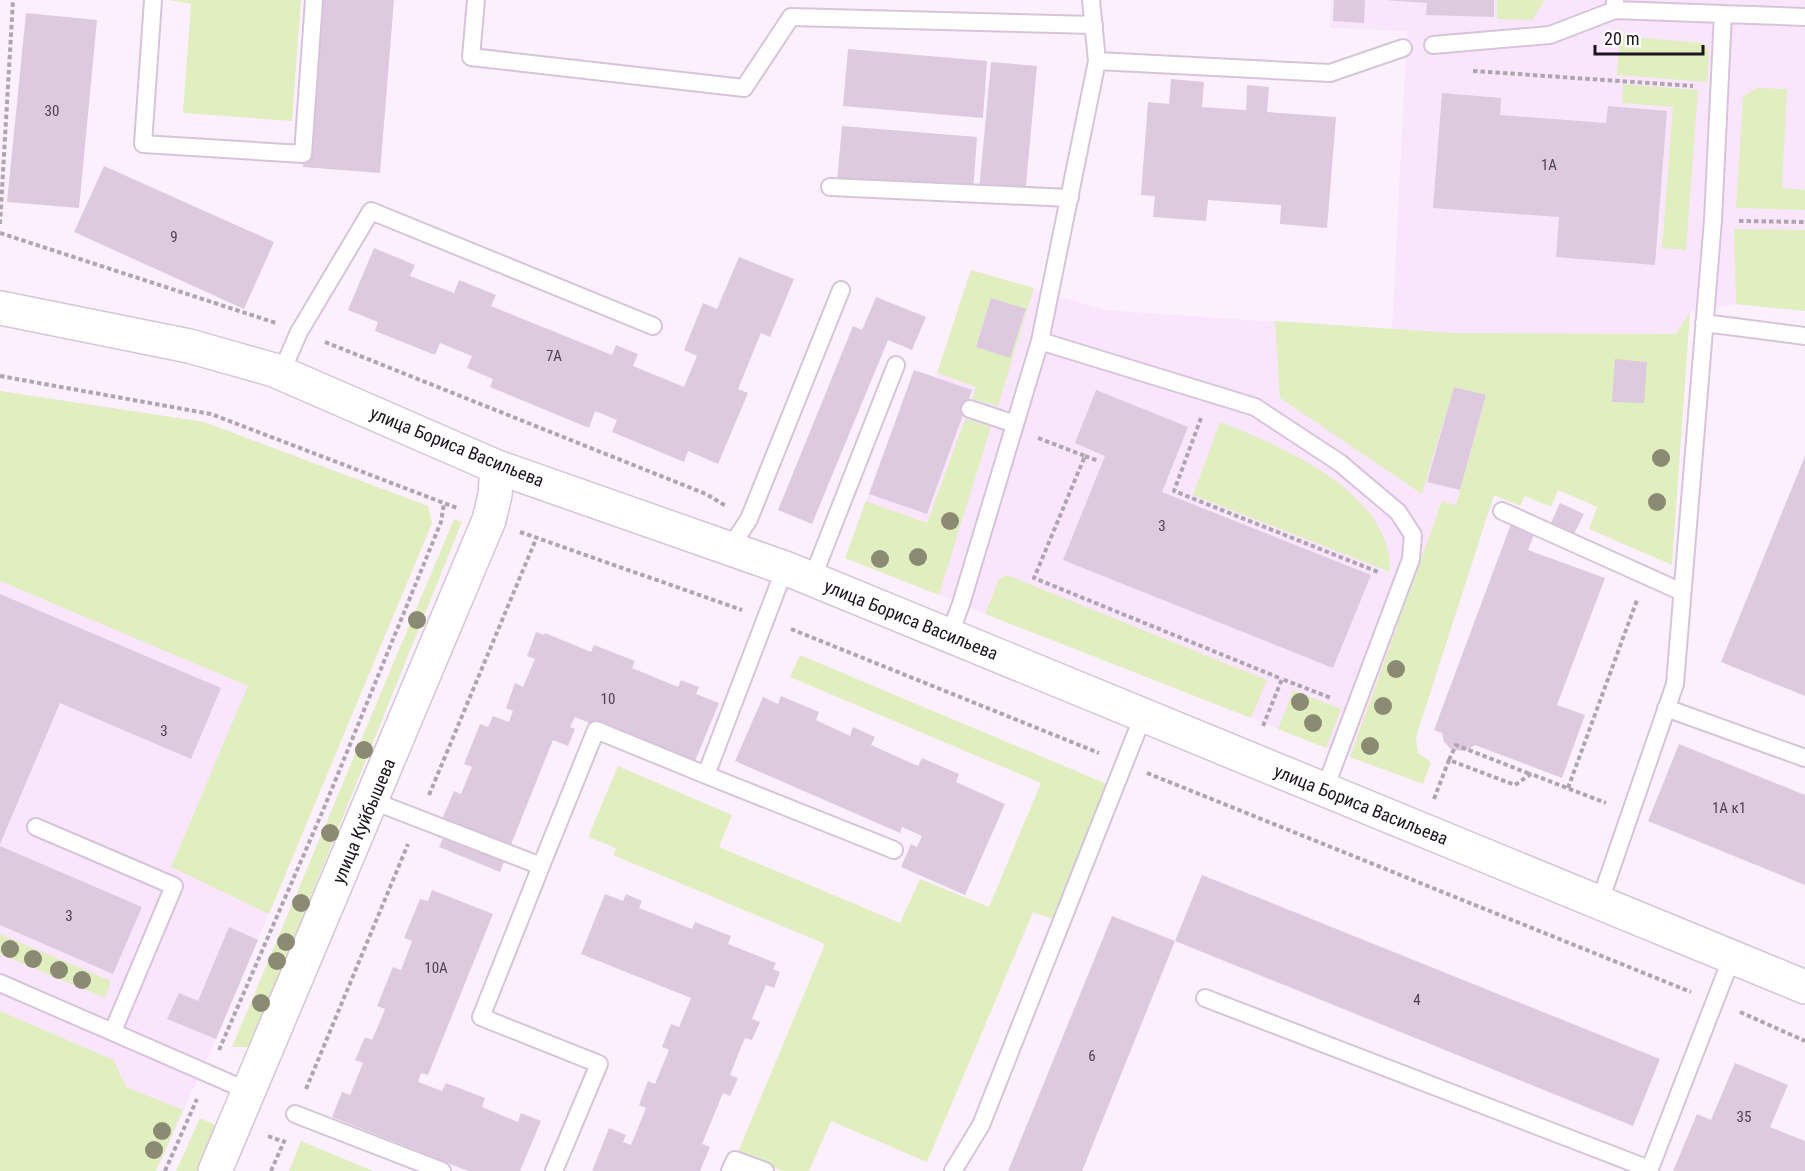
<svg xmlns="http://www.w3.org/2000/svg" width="1805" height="1171" viewBox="0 0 1805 1171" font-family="'Roboto Condensed',sans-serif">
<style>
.built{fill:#fae6fc}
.grass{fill:#e0eec0;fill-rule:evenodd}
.building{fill:#ddcadf}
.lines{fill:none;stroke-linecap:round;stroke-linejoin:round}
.service-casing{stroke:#d8c4da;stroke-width:20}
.minor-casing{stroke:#d8c4da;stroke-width:36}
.tertiary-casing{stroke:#d8c4da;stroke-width:36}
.path{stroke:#afa5b0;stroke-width:4;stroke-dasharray:4.5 3;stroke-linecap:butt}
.service{stroke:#fff;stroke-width:16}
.minor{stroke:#fff;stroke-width:33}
.tertiary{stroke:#fff;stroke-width:33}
.tree{fill:#8a8b72}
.labels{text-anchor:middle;stroke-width:4.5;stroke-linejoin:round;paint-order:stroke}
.number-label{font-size:15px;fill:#4c424e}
.street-label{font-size:18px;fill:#1c151d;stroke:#fff}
</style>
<rect width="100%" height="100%" fill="#fcf0fe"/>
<path class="built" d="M1331,0H1805V311L1736,304L1690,312L1677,334L1455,333L1486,395L1439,574L1383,770L845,558L914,370L936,377L971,270L1105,310L1392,330L1407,31L1330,28Z
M0,391L204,422L428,506L432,523L216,1039L156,1171H0Z"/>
<path class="grass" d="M169,0H301L292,121L183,113L191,4Z
M1497,0H1545L1532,20L1497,19Z
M1620,36L1703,43L1709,52L1707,82L1617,75Z
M1623,84L1698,90L1686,250L1662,248L1673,107L1622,103Z
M1756,88L1787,89L1782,188L1805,190V210L1736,208L1743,97Z
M1734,229L1805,230V311L1736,304Z
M971,270L1034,288L998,406L972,399L976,387L937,373ZM991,298L1026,310L1010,357L976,347Z
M1690,312L1672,565L1589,529L1597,507L1558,490L1551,507L1525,496L1520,506L1494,495L1416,737L1418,753L1431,762L1423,784L1350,757L1442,501L1456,505L1486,396L1454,387L1422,494L1280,398L1275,321L1455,333L1676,334Z
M0,391L204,422L428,506L432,523L269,914L171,867L248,686L0,581Z
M965,419L991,427L939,595L845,558L866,501L927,523Z
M1220,422C1282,446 1393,493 1390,572L1193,495Z
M454,519L462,522L252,1042L247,1047H232Z
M1007,575L1267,680L1251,718L985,614L999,579Z
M800,655L1114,787L1058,921L1033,912L927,1162L831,1121L809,1171H782L738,1152L825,944L613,855L616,848L588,837L618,766L732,815L719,847L900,923L920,879L989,907L1041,783L790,677Z
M1293,690L1341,709L1326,748L1278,729Z
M0,934L111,981L105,998L0,954Z
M0,1011L114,1060L126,1087L183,1110L156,1171H0Z
M200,1118L218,1126L200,1171H176Z
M301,1141L373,1171H289Z"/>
<path class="building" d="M317,0H394L380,173L303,167Z
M1334,0H1365L1364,23L1333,21Z
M1385,0H1494V17L1426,15L1427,3Z
M26,13L97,20L79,208L7,202Z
M848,49L987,61L983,118L843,106Z
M991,62L1037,66L1025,195L979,191Z
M1171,79L1204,82L1202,107L1246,110L1247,85L1269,87L1267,112L1336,117L1327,228L1280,224L1281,205L1208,200L1206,221L1153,217L1155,196L1141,195L1148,102L1169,104Z
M1442,93L1501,98L1500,115L1606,123L1608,106L1667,111L1655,265L1556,257L1559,217L1433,208Z
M842,126L977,137L973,192L837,181Z
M104,166L274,242L244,309L74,232Z
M374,248L415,265L410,276L454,293L459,280L496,295L491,306L612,355L616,345L638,354L633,366L684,387L697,356L684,350L703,303L717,309L739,257L794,279L770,337L761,333L738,389L748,393L718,464L688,451L684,462L612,432L617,420L595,411L589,428L490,387L493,379L467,368L472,356L440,343L435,355L375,331L378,322L348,310Z
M876,297L926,317L912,350L888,340L812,524L778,510L853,326L862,330Z
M991,298L1026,309L1010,358L976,347Z
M1615,359L1647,362L1644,403L1612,402Z
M914,370L972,390L927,514L869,494Z
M1454,387L1486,395L1460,490L1427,482Z
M1096,390L1188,427L1162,492L1371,575L1333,668L1063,560L1105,456L1075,443Z
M1805,456V696L1721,662Z
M1560,503L1584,514L1574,534L1551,523Z
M1511,524L1535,532L1528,550L1605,578L1557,705L1585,715L1562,778L1475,745L1465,751L1452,750L1444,742L1442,733L1434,730Z
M0,594L221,688L191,759L60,703L0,844Z
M536,632L544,635L545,633L591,652L594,645L635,661L632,668L678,687L681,680L699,687L696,694L719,703L693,766L575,717L570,727L575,729L568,746L553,740L500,872L439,847L445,834L437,831L454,791L461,794L472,767L464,764L480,724L488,727L493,716L509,722L513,711L506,708L515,683L523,687L535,659L527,656Z
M781,696L819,712L816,720L850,736L853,727L875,737L871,745L918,766L922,758L959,774L956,782L1005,804L965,895L901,867L911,844L917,847L922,836L902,827L900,833L735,761L763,697L778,704Z
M1679,744L1805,795V885L1648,821Z
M0,846L142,907L113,974L0,925Z
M1202,875L1660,1059L1633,1126L1175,941L1082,1171H1008L1112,916L1175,941Z
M432,890L493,914L428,1075L421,1073L418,1082L442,1091L446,1083L485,1098L482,1107L518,1122L521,1113L541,1121L520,1171H468L332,1117L342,1092L350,1095L363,1063L355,1060L365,1037L372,1040L379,1024L385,1009L377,1006L393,967L401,970L412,941L404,938L420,899L428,901Z
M605,894L623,901L626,894L642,901L639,908L692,929L695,922L731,936L728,944L776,963L773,969L780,972L774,988L766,985L752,1019L760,1022L752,1040L745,1038L739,1052L730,1075L738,1078L730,1096L723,1093L702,1144L710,1147L700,1171H592L609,1128L626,1135L623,1142L631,1145L646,1108L639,1105L648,1081L655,1084L669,1050L662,1047L671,1024L679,1027L691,998L581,954Z
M229,927L258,940L216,1039L167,1019L179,993L198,1001Z
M1735,1063L1788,1085L1770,1127L1805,1141V1171H1673L1697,1114L1711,1120Z"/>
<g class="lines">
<g class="service-casing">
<path id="service" d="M153,0L143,144L303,154L314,0
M476,0L471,57L744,88L791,17L1094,25
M1091,0L1097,61
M1723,14L1805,17
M1433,45L1550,35L1615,10
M830,187L1070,198
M1704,323L1805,336
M1040,341L1255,407L1340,463L1398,512L1413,535L1411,559L1324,791
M281,373L299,332L371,211L653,326
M970,409L1015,424
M1502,511L1682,592
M730,548L749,519L841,290
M812,579L896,365
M949,636L961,604L1040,341L1097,61L1330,73L1403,48
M1666,708L1805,758
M706,775L894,850
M373,801L541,866L481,1017L599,1064L554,1171
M36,827L174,886L113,1031
M541,866L596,730L706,775L785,568
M1600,901L1675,684L1713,220L1723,14L1615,10V0
M0,983L248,1091
M1205,998L1649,1169
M295,1114L442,1171
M730,1171L735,1160L765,1171
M953,1171L981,1125L1143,716
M1649,1171L1732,957"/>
</g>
<g class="minor-casing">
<path id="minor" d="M215,1171L489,520L495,495L497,467"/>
</g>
<g class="tertiary-casing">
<path id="tertiary" d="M0,308L189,346L274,370L497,467L785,568L1805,987"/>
</g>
<path class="path" d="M1473,71L1693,86
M1739,221L1805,222
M0,224L13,0
M0,233L276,323
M325,342L706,494L726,506
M0,376L211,414L457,508
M1201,418L1174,491L1378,572
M1038,438L1085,456L1034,578L1282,679
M1085,456L1099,461
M520,532L742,610
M791,629L1099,753
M1263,726L1282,679L1331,698
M1449,760L1456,745L1530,774
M1147,773L1691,992
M1568,788L1637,600
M429,795L536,539
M1434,799L1449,760L1515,785L1531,774L1606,803
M1740,1012L1805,1041
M219,1050L324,808L441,522L444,503
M306,1089L408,844
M268,1136L284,1142
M165,1171L197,1099
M271,1171L286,1137"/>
<use href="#service" class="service"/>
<use href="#minor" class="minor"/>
<use href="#tertiary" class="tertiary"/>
</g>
<g class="tree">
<circle cx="1661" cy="458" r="9"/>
<circle cx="1657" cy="502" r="9"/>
<circle cx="950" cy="521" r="9"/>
<circle cx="918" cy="557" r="9"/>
<circle cx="880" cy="559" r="9"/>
<circle cx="417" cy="620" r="9"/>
<circle cx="1396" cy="669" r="9"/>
<circle cx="1300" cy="702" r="9"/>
<circle cx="1383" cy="706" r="9"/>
<circle cx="1313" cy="723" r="9"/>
<circle cx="1370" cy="746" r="9"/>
<circle cx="364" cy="750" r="9"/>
<circle cx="330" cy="833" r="9"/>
<circle cx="301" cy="903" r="9"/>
<circle cx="286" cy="942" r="9"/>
<circle cx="10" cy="949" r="9"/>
<circle cx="33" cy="959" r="9"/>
<circle cx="277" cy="961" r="9"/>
<circle cx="59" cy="970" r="9"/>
<circle cx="82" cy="980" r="9"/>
<circle cx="261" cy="1003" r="9"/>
<circle cx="162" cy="1131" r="9"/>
<circle cx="154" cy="1150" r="9"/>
</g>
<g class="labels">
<g class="number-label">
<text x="52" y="116">30</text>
<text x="1549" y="170">1А</text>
<text x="174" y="242">9</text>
<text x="554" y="361">7А</text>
<text x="1162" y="531">3</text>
<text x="608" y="704">10</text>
<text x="164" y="736">3</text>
<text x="1729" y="813">1А к1</text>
<text x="69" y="921">3</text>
<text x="436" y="973">10А</text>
<text x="1417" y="1005">4</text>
<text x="1092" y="1061">6</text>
<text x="1744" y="1122">35</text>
</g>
<g class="street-label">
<text transform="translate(457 447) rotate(22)" y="6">улица Бориса Васильева</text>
<text transform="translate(911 620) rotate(22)" y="6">улица Бориса Васильева</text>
<text transform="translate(1361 805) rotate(22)" y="6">улица Бориса Васильева</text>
<text transform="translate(364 821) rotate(-67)" y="6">улица Куйбышева</text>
</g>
</g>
<path d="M1595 45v9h108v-9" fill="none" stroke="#1c151d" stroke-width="3"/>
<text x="1604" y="45" font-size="18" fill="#1c151d" stroke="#ffffff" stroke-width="4.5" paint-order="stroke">20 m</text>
</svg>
